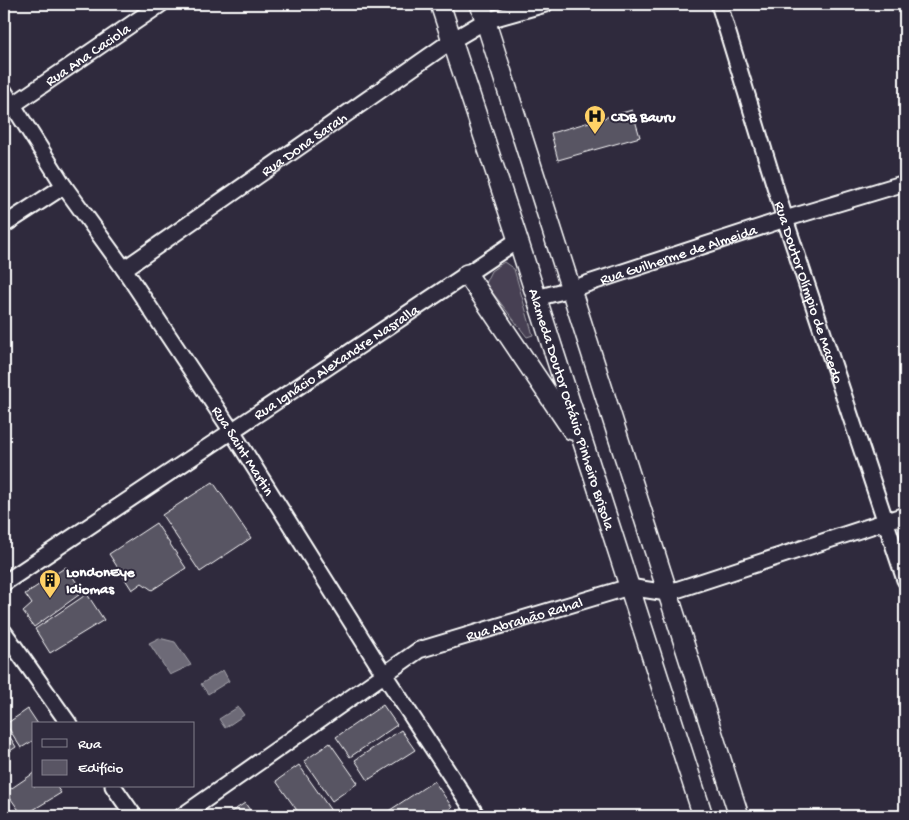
<svg xmlns="http://www.w3.org/2000/svg" width="909" height="820" viewBox="0 0 909 820" font-family="'Gochi Hand',sans-serif">
<style>
.green{fill:#464152;stroke:#a2a0a8}
.water{fill:#6d6a77;stroke:#a7a6ad}
.building{fill:#595564;stroke:#fff}
.lines{fill:none;stroke-linecap:round;stroke-linejoin:round}
.minor-casing{stroke:#fff;stroke-width:19}
.tertiary-casing{stroke:#fff;stroke-width:22}
.minor{stroke:#2f2a3d;stroke-width:15}
.tertiary{stroke:#2f2a3d;stroke-width:19}
.labels{text-anchor:middle;stroke-width:4;stroke-linejoin:round;paint-order:stroke}
.street-label{font-size:15px;fill:#fff;stroke:#2f2a3d}
.poi-label{font-size:15px;font-weight:bold;fill:#fff;stroke:#2f2a3d;text-anchor:start}
</style>
<rect width="100%" height="100%" fill="#2f2a3d"/>
<filter id="ink" filterUnits="userSpaceOnUse"><feTurbulence type="fractalNoise" baseFrequency=".02" numOctaves="2"/><feDisplacementMap in="SourceGraphic" scale="10" xChannelSelector="R" yChannelSelector="G"/><feConvolveMatrix kernelMatrix="1 2 1 2 8 2 1 2 1" color-interpolation-filters="sRGB"/></filter>
<g filter="url(#ink)">
<path class="green" d="M504,262L514,269L533,335L527,337L485,283L491,271Z"/>
<path class="water" d="M159,638L175,642L191,665L170,675L149,643Z
M223,670L229,681L208,694L201,684Z
M238,707L244,715L225,728L219,719Z"/>
<path class="building" d="M632,110L640,137L558,160L551,133Z
M213,482L251,538L200,572L162,515Z
M156,523L186,568L152,590L142,583L132,590L109,554Z
M66,567L83,592L34,627L23,612L32,604L25,594Z
M87,594L104,620L50,653L35,629Z
M383,705L397,725L350,757L336,737Z
M28,709L38,724H34V740L21,748L6,724Z
M4,727L16,747L4,755Z
M401,730L415,750L368,780L355,760Z
M330,743L358,783L332,801L304,761Z
M299,765L334,815L335,816H301L276,781Z
M34,773V786H56L61,793L23,816L6,792Z
M434,781L452,807L439,816H381Z
M245,803L254,816H225Z"/>
<g class="lines">
<g class="minor-casing">
<g id="minor">
<path id="s1" d="M719,4L785,219L905,580"/>
<path id="s2" d="M4,91L64,186L124,269L231,430L384,674L477,816"/>
<path id="s3" d="M13,105L161,4"/>
<path d="M4,225L64,186"/>
<path id="s4" d="M124,269L451,41L485,21L545,4"/>
<path id="s5" d="M536,298L571,289L785,219L905,183"/>
<path id="s6" d="M4,583L518,240"/>
<path d="M4,632L69,724"/>
<path d="M113,786L134,816"/>
<path id="s7" d="M182,816L419,650L629,587L667,593L905,515"/>
</g>
</g>
<g class="tertiary-casing">
<g id="tertiary">
<path id="s8" d="M440,4L518,240L703,816"/>
<path d="M480,4L739,816"/>
<path d="M467,274L572,430"/>
</g>
</g>
<use href="#minor" class="minor"/>
<use href="#tertiary" class="tertiary"/>
</g>
</g>
<defs>
<g id="hospital-pin" transform="scale(1.125)"><path d="M0 17L-7.5 6A9.5 9.5 0 1 1 7.5 6Z" fill="#ffd166" stroke="#2f2a3d"/><path d="M-5-5h3v3.5h4V-5h3V5h-3V1.5h-4V5h-3Z" fill="#111"/></g>
<g id="building-pin" transform="scale(1.125)"><path d="M0 17L-7.5 6A9.5 9.5 0 1 1 7.5 6Z" fill="#ffd166" stroke="#2f2a3d"/><path d="M-4-6H4V6H1V3H-1V6H-4ZM-2.5-4.3h1.7v1.8h-1.7ZM.8-4.3h1.7v1.8H.8ZM-2.5-1h1.7V.8h-1.7ZM.8-1h1.7V.8H.8Z" fill="#111"/></g>
</defs>
<g fill-rule="evenodd">
<use href="#hospital-pin" x="595" y="116"/>
<use href="#building-pin" x="50" y="580"/>
</g>
<g class="labels">
<g class="street-label">
<text dy="5" stroke="none"><textPath href="#s3" startOffset="90">Rua Ana Caciola</textPath></text>
<text dy="5" stroke="none"><textPath href="#s4" startOffset="219">Rua Dona Sarah</textPath></text>
<text dy="5" stroke="none"><textPath href="#s5" startOffset="149">Rua Guilherme de Almeida</textPath></text>
<text dy="5" stroke="none"><textPath href="#s1" startOffset="302">Rua Doutor Olímpio de Macedo</textPath></text>
<text dy="5" stroke="none"><textPath href="#s6" startOffset="399">Rua Ignácio Alexandre Nasralla</textPath></text>
<text dy="5" stroke="none"><textPath href="#s8" startOffset="426">Alameda Doutor Octávio Pinheiro Brisola</textPath></text>
<text dy="5" stroke="none"><textPath href="#s2" startOffset="432">Rua Saint Martin</textPath></text>
<text dy="5" stroke="none"><textPath href="#s7" startOffset="399">Rua Abrahão Rahal</textPath></text>
</g>
<g class="poi-label">
<text x="611" y="121">CDB Bauru</text>
<text x="66" y="576">LondonEye<tspan x="66" dy="17">Idiomas</tspan></text>
</g>
</g>
<rect width="909" height="820" fill="none" stroke="#2f2a3d" stroke-width="20"/>
<rect x="10" y="10" width="889" height="800" fill="none" stroke="#fff" stroke-width="2" filter="url(#ink)"/>
<rect x="32" y="722" width="162" height="65" fill="#2f2a3d" stroke="#827f8b"/>
<rect x="42" y="739" width="25" height="8" fill="#2f2a3d" stroke="#827f8b"/>
<text x="78" y="748" font-size="15" fill="#ffffff">Rua</text>
<rect x="42" y="760" width="25" height="15" fill="#595564" stroke="#827f8b"/>
<text x="78" y="772" font-size="15" fill="#ffffff">Edifício</text>
</svg>
